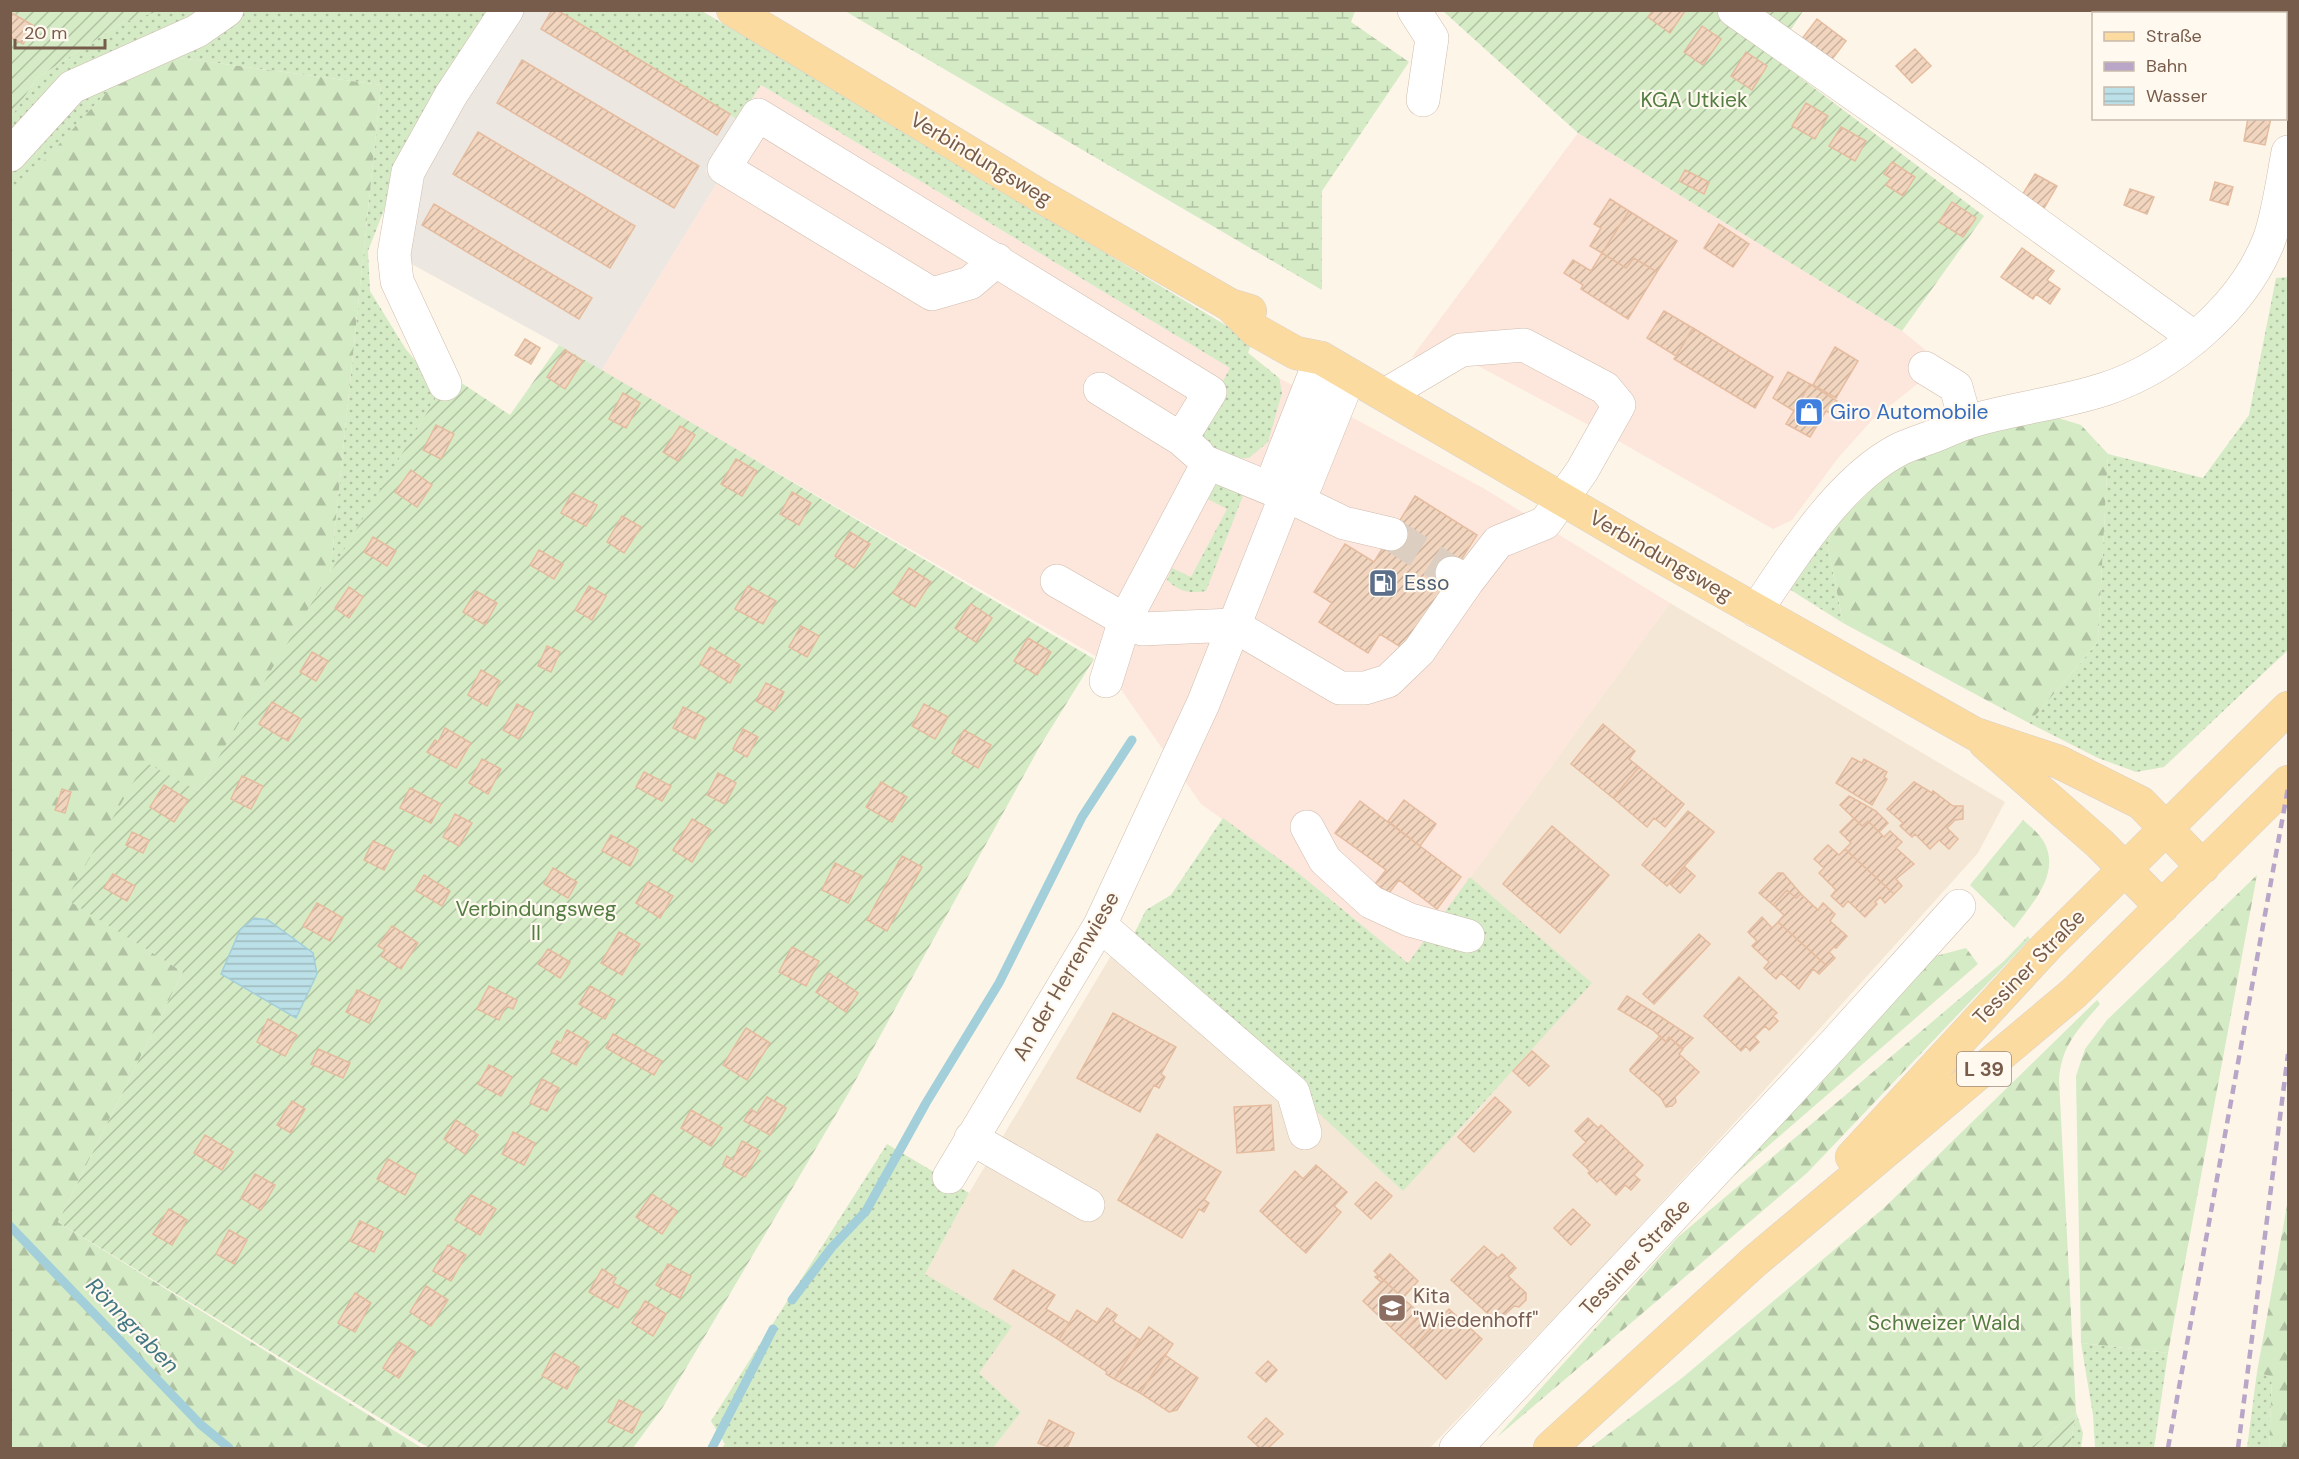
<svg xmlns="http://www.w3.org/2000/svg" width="2299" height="1459" viewBox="0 0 2299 1459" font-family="'DM Sans',sans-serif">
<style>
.residential{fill:#f5e7d6}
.commercial{fill:#fde6dc}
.industrial{fill:#ede7e1}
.grass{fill:url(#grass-dots)}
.forest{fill:url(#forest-firs)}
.wetland{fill:url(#wetland-marsh)}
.garden{fill:url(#garden-furrows)}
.water{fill:url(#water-rules);stroke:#a2cfd9;stroke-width:1.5}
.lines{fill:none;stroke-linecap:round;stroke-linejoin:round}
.stream{stroke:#a2cfd9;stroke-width:9}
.building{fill:url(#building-hatch);stroke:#e5bc9f;stroke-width:1.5}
.minor-tunnel{stroke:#dccfc1;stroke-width:33;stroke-dasharray:33 16;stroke-linecap:butt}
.minor-casing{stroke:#cfbdad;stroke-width:34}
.major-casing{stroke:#d9d1cd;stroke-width:34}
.minor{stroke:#fff;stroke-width:33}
.major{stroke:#fbdba0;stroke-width:33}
.rail{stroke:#b8a5c7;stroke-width:4.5;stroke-dasharray:9 6;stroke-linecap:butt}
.labels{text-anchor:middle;stroke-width:4.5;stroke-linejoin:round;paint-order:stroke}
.shield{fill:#fff9ef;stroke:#a08b7c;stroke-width:1.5}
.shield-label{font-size:20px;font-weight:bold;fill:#785c4b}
.park-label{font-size:21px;fill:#537d42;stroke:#fff9ef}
.street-label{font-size:21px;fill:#785c4b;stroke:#fff9ef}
.shop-label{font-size:21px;fill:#366cbe;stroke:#fff9ef;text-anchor:start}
.service-label{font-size:21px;fill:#4e5e75;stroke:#fff9ef;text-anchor:start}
.education-label{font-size:21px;fill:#785e54;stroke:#fff9ef;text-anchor:start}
.water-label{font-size:22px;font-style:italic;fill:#417783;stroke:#fff9ef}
</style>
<defs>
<pattern id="grass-dots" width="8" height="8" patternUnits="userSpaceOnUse" patternTransform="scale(1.5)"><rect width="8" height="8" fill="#d4ebc6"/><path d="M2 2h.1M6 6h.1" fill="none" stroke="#b1c2a3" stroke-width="1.8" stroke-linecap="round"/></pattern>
<pattern id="forest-firs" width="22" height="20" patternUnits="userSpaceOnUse" patternTransform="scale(1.5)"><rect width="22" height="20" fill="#d4ebc6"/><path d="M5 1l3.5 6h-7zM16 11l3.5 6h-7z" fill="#b1c2a3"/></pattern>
<pattern id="wetland-marsh" width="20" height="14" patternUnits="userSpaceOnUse" patternTransform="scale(1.5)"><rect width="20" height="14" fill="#d4ebc6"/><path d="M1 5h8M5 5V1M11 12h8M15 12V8" fill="none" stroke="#b1c2a3"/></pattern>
<pattern id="garden-furrows" width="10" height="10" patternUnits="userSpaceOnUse" patternTransform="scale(1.5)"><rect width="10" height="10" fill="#d4ebc6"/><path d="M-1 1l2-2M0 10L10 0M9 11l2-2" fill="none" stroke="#b1c2a3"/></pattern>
<pattern id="water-rules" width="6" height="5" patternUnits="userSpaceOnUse" patternTransform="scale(1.5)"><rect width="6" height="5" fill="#bce0e7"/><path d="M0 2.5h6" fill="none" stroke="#9eb9bd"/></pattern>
<pattern id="building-hatch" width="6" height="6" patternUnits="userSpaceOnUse" patternTransform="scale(1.5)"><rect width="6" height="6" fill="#f2d5bf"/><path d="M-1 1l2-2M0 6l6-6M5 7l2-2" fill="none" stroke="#c9b09d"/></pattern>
</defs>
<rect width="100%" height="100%" fill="#fdf5e8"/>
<path class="residential" d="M1670,603L2005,802L1978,853L1749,1107L1593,1277L1430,1448H993L1021,1412L979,1373L925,1274L969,1193L1115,949L1408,963Z"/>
<path class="commercial" d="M761,85L1230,368L1248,353L1279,378L1483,488L1670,603L1408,963L1297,872L1201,804L1099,658L601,371L718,181L705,173Z
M1578,133L1902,331L1933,356L1925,378L1872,420L1838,458L1792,520L1773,529L1613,438L1469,361L1412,357Z"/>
<path class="industrial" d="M524,11H558L738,120L705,172L718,181L601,371L559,345L408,262L427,161Z"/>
<path class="grass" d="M159,10L496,11L397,163L384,210L368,251L370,291L405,348L440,391L330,575L381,85L142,53L11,198V117L37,78L122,23Z
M558,11H702L1252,341L1248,353L1279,378L1282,393L1268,442L1249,458L1228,459L1196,432L1230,368L761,85L738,120Z
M2288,277V650L2164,767L2136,772L2098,758L2029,723L2098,642L2108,454L2203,478L2249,415L2276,278Z
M1216,484L1244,493L1206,591C1188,594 1179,591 1167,580L1172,568L1191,577L1227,509L1208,499Z
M1832,528L1828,547L1843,623L1786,587Z
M1223,818L1297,872L1408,963L1470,877L1592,983L1403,1191L1131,940L1146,910L1171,895Z
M887,1144L969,1193L925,1274L1012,1326L979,1373L1021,1412L993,1448H722L725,1444L711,1421Z
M2081,1343L2168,1353L2154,1448H2095L2093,1415Z
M2257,1372L2272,1377L2269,1448H2247Z
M2076,1412L2083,1433L2081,1448H2070Z"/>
<path class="forest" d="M142,53L381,85L330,575L198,791L67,899L183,972L58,1222L422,1448H11L10,198Z
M2055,417L2081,425L2108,454L2098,642L2029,723L1843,623L1828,547L1832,528L1895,467L1936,443Z
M2023,820C2031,827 2041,835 2045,844C2060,875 2031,905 2014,928L1970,885Z
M2257,875L2168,1353L2081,1343L2076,1076L2085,1049L2107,1020Z
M2028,936L2030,939L1807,1173L1496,1438L1678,1237L2004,961Z
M1966,948L1978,964L1721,1187L1936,956Z
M2097,1000L2100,1004C2078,1030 2062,1044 2059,1079L2076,1412L2030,1448H1590L1682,1378L1885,1207Z
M2288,1200V1448H2269L2272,1377L2257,1372Z"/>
<path class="wetland" d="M845,11H1355L1351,22L1409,62L1322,191V290Z"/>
<path class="garden" d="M11,11H159L122,23L37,78L11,117Z
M1443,11H1803L1773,57L1984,216L1902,331L1578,133Z
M559,345L1094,659L1040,746L848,1094L663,1407L633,1448H429L58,1222L183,972L66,899L145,762L198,791L440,391L451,376L510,415Z
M2076,1412L2070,1448H2030Z"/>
<path class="water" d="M254,918L268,920L313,953L317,974L296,1018L221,974L240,930Z"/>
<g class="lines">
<path class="stream" d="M10,1226L200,1424L229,1448
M792,1300L832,1247L866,1211L926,1103L999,983L1082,817L1132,740
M712,1448L773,1329"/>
</g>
<path class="building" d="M552,10H557L730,114L717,135L541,29Z
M1653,10H1685V11L1670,33L1648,17Z
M10,12L34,26L23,44L10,37Z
M1817,19L1846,41L1830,62L1801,40Z
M1702,26L1721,39L1703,65L1684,52Z
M1915,49L1931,66L1912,83L1896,66Z
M1746,52L1767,66L1752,90L1731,76Z
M522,60L699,166L674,208L497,103Z
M1806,103L1828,116L1815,139L1792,126Z
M2248,118H2271L2265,145L2244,141Z
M1841,127L1866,141L1855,161L1829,146Z
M478,132L635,226L610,268L453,174Z
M1892,162L1915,177L1903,196L1886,185L1891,178L1884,174Z
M1685,170L1709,182L1704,194L1679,181Z
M2035,174L2057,186L2043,210L2021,197Z
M2215,182L2233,187L2228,205L2210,200Z
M2130,189L2154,197L2147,214L2124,205Z
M1610,199L1629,211L1602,253L1590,246L1601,228L1594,224Z
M1952,202L1976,218L1963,237L1939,222Z
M434,204L592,298L579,319L422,225Z
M1629,211L1677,241L1657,272L1634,258L1626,268L1602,253Z
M1719,224L1749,244L1733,267L1704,248Z
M2022,248L2054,271L2047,280L2060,289L2050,304L2036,294L2033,299L2001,277Z
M1602,253L1626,268L1634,258L1657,272L1628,319L1581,289L1583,285L1564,273L1573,260L1591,271Z
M1664,311L1693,328L1676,356L1647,338Z
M1693,328L1773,377L1755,408L1674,359Z
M525,339L540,348L531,364L515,355Z
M1835,347L1858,361L1836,398L1813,385Z
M565,350L583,361L565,389L547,377Z
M1788,372L1810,384L1794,411L1773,398Z
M1810,384L1837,401L1830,413L1826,411L1810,437L1786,424Z
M623,393L640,403L626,428L609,419Z
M436,425L454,434L441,459L423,450Z
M680,426L695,435L678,461L663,452Z
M736,459L757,471L742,496L721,484Z
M411,470L432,485L417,507L395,492Z
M792,492L811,503L799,525L780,514Z
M572,493L597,505L586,526L561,513Z
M1415,496L1477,535L1404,649L1380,634L1368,653L1319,622L1332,603L1314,592L1345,544L1374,562Z
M622,516L641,527L624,553L607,542Z
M850,532L870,544L854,568L835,556Z
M373,537L396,551L387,566L364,552Z
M539,550L563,564L554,579L530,565Z
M909,568L931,582L915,607L893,593Z
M589,586L606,596L592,620L575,610Z
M748,586L776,601L763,624L735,609Z
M349,587L363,597L349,618L335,608Z
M476,591L497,603L485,625L463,612Z
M971,604L992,618L976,642L955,628Z
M801,626L819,636L807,657L789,647Z
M1028,638L1051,652L1037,675L1014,661Z
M547,646L560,652L551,672L538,666Z
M710,647L740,665L730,683L700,664Z
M312,652L328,661L316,681L300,672Z
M481,670L500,681L487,706L468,695Z
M766,683L784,692L774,711L756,701Z
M272,702L301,719L288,741L259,724Z
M517,704L533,713L519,739L503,730Z
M924,704L948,717L935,739L912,726Z
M683,707L705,718L695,739L673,728Z
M1603,724L1635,751L1629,759L1639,767L1613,798L1571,764Z
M445,728L471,743L456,768L427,752L435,740L438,742Z
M743,729L758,737L747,757L733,749Z
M964,730L991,745L978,768L952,753Z
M1852,758L1862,763L1864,759L1887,772L1884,777L1887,779L1872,805L1836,783Z
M482,759L501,769L488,794L469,783Z
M1639,767L1684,804L1665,827L1654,818L1647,827L1613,798Z
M644,772L671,786L662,801L636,787Z
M718,773L736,783L725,804L707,795Z
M242,776L263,786L251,809L231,799Z
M881,782L907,797L892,822L866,807Z
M1914,782L1932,793L1933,791L1953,806H1963V819L1955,820L1947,828L1958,839L1949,849L1939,840L1930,849L1915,834L1912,837L1900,826L1903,823L1887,809Z
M164,785L188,800L174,822L150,807Z
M410,788L441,804L431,823L400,808Z
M62,789L71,792L65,813L55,810Z
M1849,796L1876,811L1888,823L1879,832L1868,821L1862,826L1840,805Z
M1404,800L1436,824L1420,846L1388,821Z
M1360,801L1461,877L1437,909L1399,880L1389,893L1375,884L1386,870L1335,833Z
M1688,811L1714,832L1667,886L1642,865Z
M455,814L472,823L459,846L443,837Z
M1854,818L1862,826L1868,821L1884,837L1890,831L1902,842L1896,848L1914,864L1896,879L1902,886L1894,894L1845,849L1851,843L1840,832Z
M692,819L711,830L692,862L673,850Z
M1552,826L1609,875L1560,933L1503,884Z
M132,832L149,840L143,853L126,845Z
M611,835L638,850L630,866L602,851Z
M373,841L394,851L384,870L364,860Z
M1828,845L1839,855L1845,849L1894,894L1885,903L1880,897L1875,902L1877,904L1865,917L1848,901L1843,907L1831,896L1836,890L1819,873L1824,868L1814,859Z
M902,856L922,867L887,931L867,920Z
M835,863L862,876L848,903L822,890Z
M1685,867L1695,876L1680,893L1670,884Z
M553,868L577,882L568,898L544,884Z
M1778,873H1783L1801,894L1796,898L1787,890L1773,905L1759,893Z
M113,874L135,886L127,901L104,888Z
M424,875L450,891L442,906L415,890Z
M648,882L673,896L660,918L636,903Z
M1787,890L1796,898L1801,894L1818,910L1823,903L1835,914L1830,921L1847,936L1836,948L1834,947L1829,952L1835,958L1827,966L1778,922L1784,915L1773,905Z
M317,903L343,918L330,941L303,926Z
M1762,917L1772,928L1778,922L1827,966L1819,974L1813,969L1799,989L1781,973L1776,979L1764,968L1769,962L1752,946L1757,941L1748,932Z
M392,926L418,943L401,969L381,956L385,950L378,946Z
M619,932L640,944L622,975L601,963Z
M1699,934L1710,944L1654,1004L1643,994Z
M792,947L819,961L806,986L779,972Z
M548,949L570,962L560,978L538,964Z
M829,973L858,993L846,1012L816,992Z
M1739,977L1777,1013L1773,1016L1778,1021L1769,1030L1765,1026L1754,1037L1759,1042L1750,1051L1746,1046L1741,1051L1704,1016Z
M489,986L517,1000L513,1009L506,1006L499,1020L477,1009Z
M590,986L615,1000L605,1019L579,1004Z
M357,990L380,1001L369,1023L346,1012Z
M1627,996L1661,1017L1693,1038L1682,1049L1669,1037L1666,1042L1653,1030L1618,1009Z
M1113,1013L1176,1047L1161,1074L1165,1077L1159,1088L1154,1085L1140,1112L1077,1078Z
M268,1019L297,1035L285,1056L257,1042Z
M746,1028L770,1043L747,1080L723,1065Z
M567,1030L589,1042L576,1065L551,1052L557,1041L561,1043Z
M613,1034L662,1061L654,1075L606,1048Z
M1660,1036L1666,1042L1669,1037L1683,1049L1679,1054L1699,1072L1675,1097L1676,1102L1672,1106L1666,1107L1661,1098L1630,1071V1069Z
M318,1049L350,1063L343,1078L311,1064Z
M1532,1051L1549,1066L1529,1086L1513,1071Z
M489,1065L512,1077L501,1096L478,1084Z
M542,1079L559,1088L547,1111L530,1103Z
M767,1097L786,1108L770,1135L744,1121L751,1109L757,1113Z
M1495,1097L1511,1112L1474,1152L1458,1137Z
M292,1101L305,1109L291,1133L277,1125Z
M1271,1105L1274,1150L1237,1153L1234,1107Z
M691,1110L722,1128L711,1146L681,1128Z
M1588,1118L1598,1128L1601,1125L1643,1165L1634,1175L1640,1180L1631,1190L1625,1185L1616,1195L1600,1179L1597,1182L1588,1173L1590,1171L1573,1155L1586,1142L1575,1131Z
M456,1120L478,1135L465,1154L444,1139Z
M513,1132L535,1143L524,1165L502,1154Z
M1157,1134L1221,1172L1204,1200L1209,1203L1204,1212L1199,1209L1182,1238L1118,1200Z
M205,1135L233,1152L222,1170L194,1153Z
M742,1141L760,1151L745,1177L723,1165L727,1156L733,1160Z
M388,1159L416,1175L405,1195L377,1179Z
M1316,1165L1347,1192L1334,1206L1341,1212L1306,1253L1260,1211L1295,1171L1303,1179Z
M255,1174L275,1185L261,1210L241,1198Z
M1376,1182L1392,1196L1371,1219L1355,1204Z
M652,1194L677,1211L662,1234L636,1217Z
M471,1195L496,1209L480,1235L455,1220Z
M169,1209L187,1220L172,1245L153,1234Z
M1573,1209L1590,1225L1571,1245L1554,1228Z
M360,1221L383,1232L374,1252L350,1241Z
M229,1230L247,1240L234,1264L216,1254Z
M448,1245L466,1255L451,1281L433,1271Z
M1484,1246L1498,1258L1502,1254L1516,1268L1508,1276L1526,1293V1300L1519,1307L1514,1306L1497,1322L1451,1280Z
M1390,1254L1418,1281L1403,1298L1374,1271Z
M668,1264L691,1276L680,1298L656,1285Z
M602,1269L616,1278L613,1283L628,1291L618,1308L589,1292Z
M1013,1270L1055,1295L1046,1309L1069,1323L1059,1340L994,1299Z
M1378,1275L1420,1314L1400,1336L1363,1301L1381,1282L1375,1277Z
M426,1286L448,1300L431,1326L410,1312Z
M355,1293L371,1303L355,1332L338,1323Z
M645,1301L666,1314L653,1336L632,1323Z
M1107,1308L1117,1315L1113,1321L1140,1340L1114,1379L1106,1374L1107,1372L1059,1340L1077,1310L1097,1323Z
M1449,1309L1482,1339L1446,1379L1413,1348Z
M1420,1314L1433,1326L1413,1348L1400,1336Z
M1149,1327L1173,1344L1140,1393L1114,1379Z
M399,1342L415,1352L399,1378L383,1368Z
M554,1353L579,1367L567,1389L542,1376Z
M1165,1355L1198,1378L1177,1410L1169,1412L1140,1393Z
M1268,1361L1277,1370L1266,1382L1256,1373Z
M619,1400L642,1412L632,1433L608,1422Z
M1266,1418L1283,1434L1268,1448H1260L1248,1437Z
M1049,1420L1074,1433L1067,1448H1051L1038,1443Z"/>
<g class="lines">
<path class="minor-tunnel" d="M1391,534L1452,573"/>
<g class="minor-casing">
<path id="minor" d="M1414,10L1432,38L1423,100
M1734,10L1975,179L2195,338
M10,155L72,87L197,31L227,10
M997,260L970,283L932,294L724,168L758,115L1210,392L1181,439
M1925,368L1956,387L1966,423
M445,384L397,281L394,254L408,172L451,95L507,10
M1100,389L1181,439L1198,454
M1385,395L1461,350L1524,345L1605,388L1619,405L1582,471L1545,523L1498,542L1467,582L1452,573
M1286,495L1277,470L1321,358
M1391,534L1344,523L1286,495L1208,463L1125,620L1142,629L1233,625L1340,688H1365L1388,681L1419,651L1467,582
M1057,581L1125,620L1106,681
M1756,611C1792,556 1841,479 1900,449C1911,444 1923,440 1934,436C1945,432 1956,426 1968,422C2012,408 2060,404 2105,389C2172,367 2243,307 2269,240C2278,216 2283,178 2288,152
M1307,827L1325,860L1371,902L1410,920L1468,936
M1100,925L1293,1092L1305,1133
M971,1138L1088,1205
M949,1177L1100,925L1203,704L1286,495L1306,484L1350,375
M1456,1448L1833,1045L1959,906"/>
</g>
<g class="major-casing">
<path id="major" d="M733,10L1042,197L1230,305L1250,311
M1230,305L1255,330L1296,353L1321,358L1637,543L1975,734L2059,762L2141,803L2203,867
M1985,743L2100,844L2162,907
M1852,1157L2048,945L2288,708
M1550,1448L1755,1261L2074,993L2288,782"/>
</g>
<use href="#minor" class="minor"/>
<use href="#major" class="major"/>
<path class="rail" d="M2168,1448L2288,788
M2238,1448L2288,1054"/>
</g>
<defs>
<g id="shop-square" transform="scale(1.5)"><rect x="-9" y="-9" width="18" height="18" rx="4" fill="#3f7fe0" stroke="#fff9ef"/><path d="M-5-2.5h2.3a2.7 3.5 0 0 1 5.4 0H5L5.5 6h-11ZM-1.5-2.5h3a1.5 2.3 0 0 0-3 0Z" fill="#fff"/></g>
<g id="fuel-square" transform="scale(1.5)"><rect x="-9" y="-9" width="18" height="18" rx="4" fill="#5c6f8a" stroke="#fff9ef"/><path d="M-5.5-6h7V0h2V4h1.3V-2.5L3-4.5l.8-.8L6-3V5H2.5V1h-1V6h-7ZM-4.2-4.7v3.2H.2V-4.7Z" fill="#fff"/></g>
<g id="school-square" transform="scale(1.5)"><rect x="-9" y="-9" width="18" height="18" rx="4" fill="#8d6e63" stroke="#fff9ef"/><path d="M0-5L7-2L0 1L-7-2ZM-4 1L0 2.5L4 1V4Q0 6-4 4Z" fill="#fff"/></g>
</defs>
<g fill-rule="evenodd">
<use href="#shop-square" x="1809" y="412"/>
<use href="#fuel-square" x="1383" y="583"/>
<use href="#school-square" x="1392" y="1308"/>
</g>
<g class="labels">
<rect class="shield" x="1957" y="1052" width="54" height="34" rx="4.5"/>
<g class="shield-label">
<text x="1984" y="1076">L 39</text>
</g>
<g class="park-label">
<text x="1694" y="107">KGA Utkiek</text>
<text x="536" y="916">Verbindungsweg<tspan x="536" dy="24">II</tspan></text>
<text x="1944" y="1330">Schweizer Wald</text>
</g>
<g class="street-label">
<text transform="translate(981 159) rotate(31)" y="7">Verbindungsweg</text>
<text transform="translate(1661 556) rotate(30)" y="7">Verbindungsweg</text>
<text transform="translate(2029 967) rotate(-46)" y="7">Tessiner Straße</text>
<text transform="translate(1066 976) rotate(-60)" y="7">An der Herrenwiese</text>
<text transform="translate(1635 1257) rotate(-47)" y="7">Tessiner Straße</text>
</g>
<g class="shop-label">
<text x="1830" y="419">Giro Automobile</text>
</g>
<g class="service-label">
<text x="1404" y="590">Esso</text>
</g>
<g class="education-label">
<text x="1413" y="1303">Kita<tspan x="1413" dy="24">"Wiedenhoff"</tspan></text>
</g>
<g class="water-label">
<text transform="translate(133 1325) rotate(46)" y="8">Rönngraben</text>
</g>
</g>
<rect width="2299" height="1459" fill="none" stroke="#785c4b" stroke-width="24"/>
<rect x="2092" y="12" width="195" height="108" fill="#fff9ef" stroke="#c9baad" stroke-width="1.5"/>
<rect x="2104" y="32" width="30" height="9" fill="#fbdba0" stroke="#c9baad" stroke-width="1.5"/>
<text x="2146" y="42" font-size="18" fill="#785c4b">Straße</text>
<rect x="2104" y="62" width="30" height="9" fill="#b8a5c7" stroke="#c9baad" stroke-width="1.5"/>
<text x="2146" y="72" font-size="18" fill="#785c4b">Bahn</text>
<rect x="2104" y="87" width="30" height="18" fill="url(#water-rules)" stroke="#c9baad" stroke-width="1.5"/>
<text x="2146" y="102" font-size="18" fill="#785c4b">Wasser</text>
<path d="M15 39v9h90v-9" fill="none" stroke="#785c4b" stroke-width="3"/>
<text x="24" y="39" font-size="18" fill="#785c4b" stroke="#fff9ef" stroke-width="4.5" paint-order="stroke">20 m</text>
</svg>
